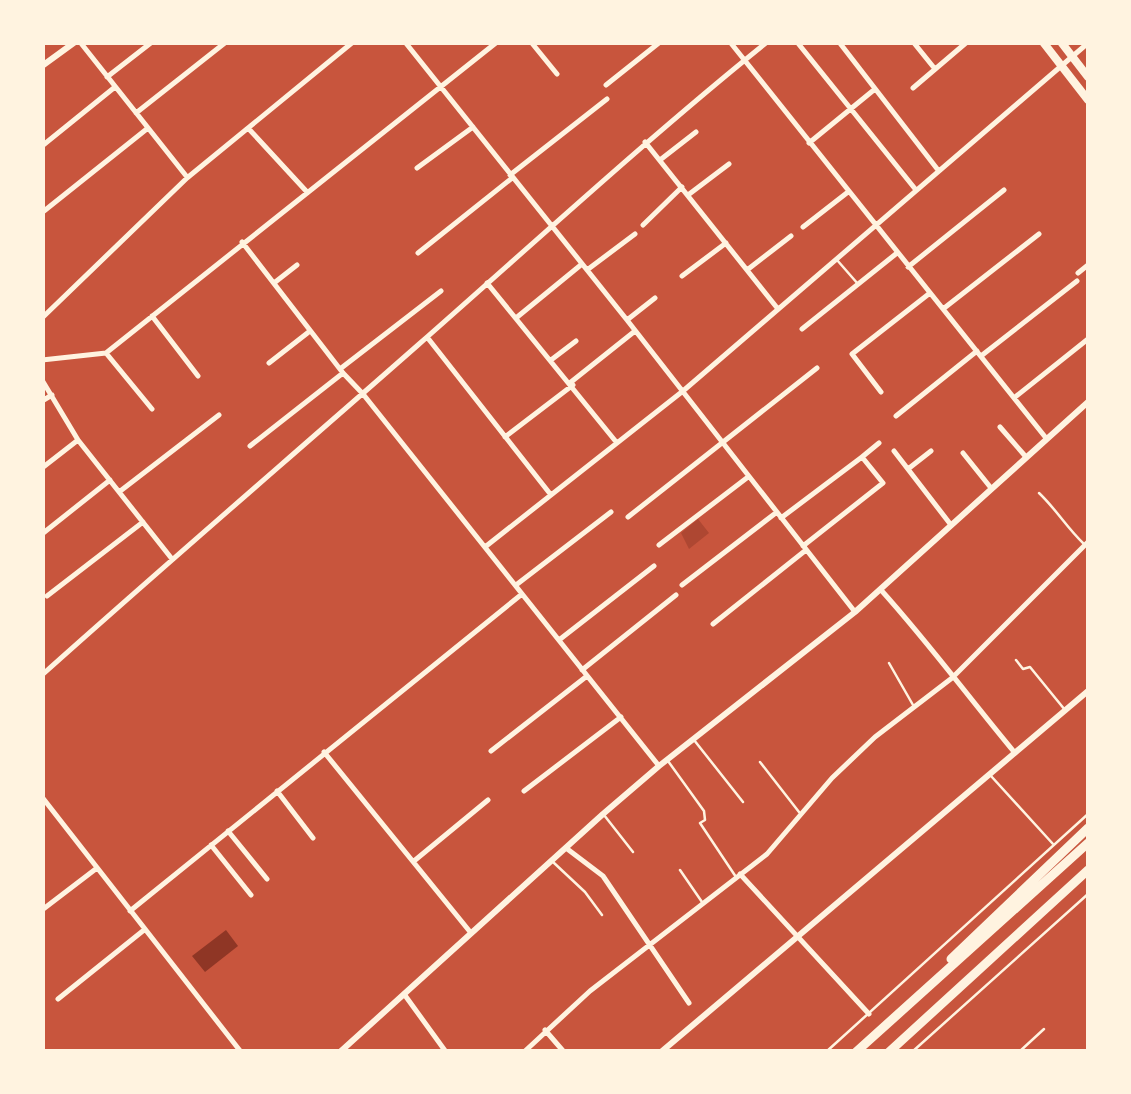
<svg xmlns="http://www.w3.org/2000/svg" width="1131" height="1094" viewBox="0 0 1131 1094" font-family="Mulish,sans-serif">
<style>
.green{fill:#ae4732}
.water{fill:#8f3625}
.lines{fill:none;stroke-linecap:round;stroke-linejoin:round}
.service{stroke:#fff3e0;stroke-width:2.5}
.minor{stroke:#fff3e0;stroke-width:5}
.tertiary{stroke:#fff3e0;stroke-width:6}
.primary{stroke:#fff3e0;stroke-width:8}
.trunk{stroke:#fff3e0;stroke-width:9}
</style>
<rect width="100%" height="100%" fill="#c8553d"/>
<path class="green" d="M698,519L709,533L689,549L681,533Z"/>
<path class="water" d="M226,930L238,946L205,972L192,956Z"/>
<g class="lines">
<path class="service" d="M837,260L858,284
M1039,493C1056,509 1067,528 1084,544
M1016,660L1023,669L1030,667L1065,710
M889,663L913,705
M694,740L743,802
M668,761L704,811L705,820L700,823L736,877
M760,762L799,812
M991,776L1053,844
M604,815L633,852
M553,862L585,892L602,915
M680,870L702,902
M826,1052L1088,814
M912,1052L1088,894
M1019,1052L1044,1029"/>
<path class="minor" d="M80,42L187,177
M405,42L627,320L855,612
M531,42L557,74
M730,42L1046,438
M797,42L916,190
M839,42L938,170
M914,43L935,69
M107,77L152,42
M606,85L660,42
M913,88L967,42
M136,113L226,42
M248,128L307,192
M645,142L778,309
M809,143L875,89
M42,146L115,87
M660,160L696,132
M417,168L473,127
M510,175L607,99
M688,195L729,164
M44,211L148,128
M643,225L682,187
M803,227L848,192
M242,242L343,373L363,394L659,766
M418,253L512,178
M908,267L1004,190
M587,270L635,234
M747,270L791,236
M1078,273L1088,265
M682,276L726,243
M274,283L297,265
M487,283L617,443
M943,309L1039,234
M152,316L198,376
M42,318L187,178L353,42
M516,318L582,264
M627,320L655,298
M802,329L897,253
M427,337L551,495
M106,353L152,409
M981,356L1077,281
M42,360L106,353L497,42
M551,360L576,341
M269,363L310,331
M340,369L441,291
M42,380L78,440L172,559
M571,382L635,331
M881,392L852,354L930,293
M1014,398L1088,339
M42,401L52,395
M896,416L977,351
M1000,427L1026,457
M505,437L573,385
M250,446L343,373
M894,451L951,525
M963,453L991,488
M862,457L879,443
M42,468L78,440
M908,469L931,451
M119,492L219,415
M628,517L817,368
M781,518L862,457L883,483L803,546
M42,534L110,480
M659,545L748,477
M485,547L683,391L1088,43
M516,585L611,512
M682,585L777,512
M881,590C928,642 970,699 1015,753
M47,596L143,522
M713,624L806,550
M559,640L654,566
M582,670L676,595
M42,675C167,563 293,455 418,345C534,243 648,138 767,42
M491,751L587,676
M324,752L471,933
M277,791L313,838
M524,791L621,717
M42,797L241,1052
M228,831L267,879
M211,845L251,895
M566,848L603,876L689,1003
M414,861L488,800
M740,874L869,1014
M42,910L97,868
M130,911L522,594
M404,994L446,1052
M58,999L144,930
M545,1030L564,1052
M524,1052L590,991L767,854L832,778L875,737L952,678L1088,542"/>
<path class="tertiary" d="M42,66L75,42
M340,1052L603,814L659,766L855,612L1088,402
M661,1052L1088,691"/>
<path class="primary" d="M1043,42L1088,100
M1061,42L1088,77"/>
<path class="trunk" d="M951,959L1088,828
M856,1052L1088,843
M889,1052L1088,870"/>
</g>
<rect width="1131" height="1094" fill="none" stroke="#fff3e0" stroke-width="90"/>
</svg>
